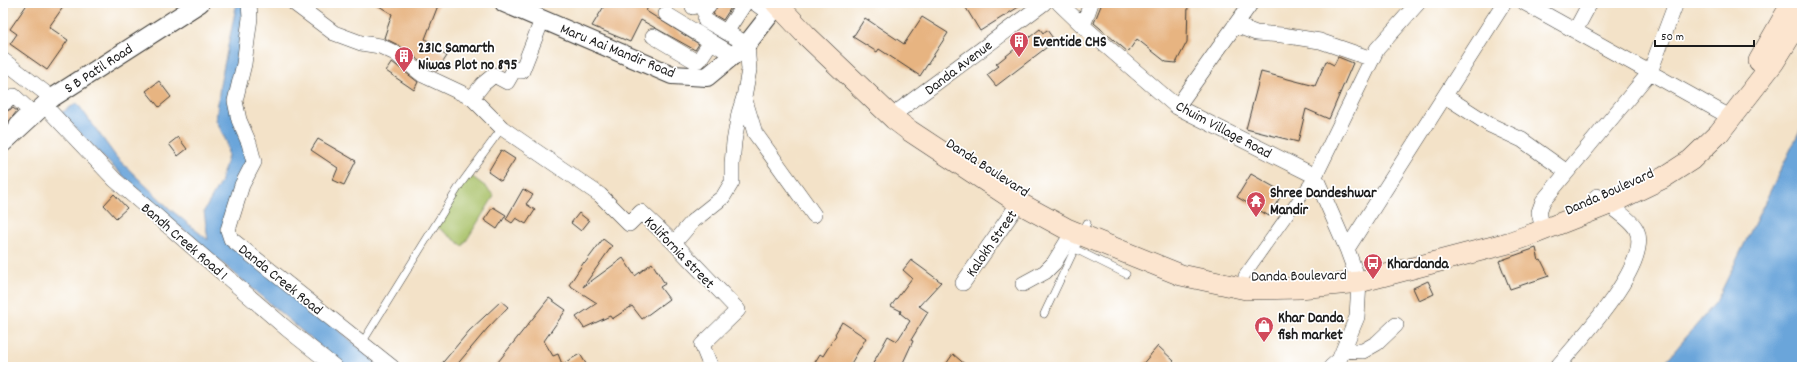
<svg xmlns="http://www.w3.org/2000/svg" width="1805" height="370" viewBox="0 0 1805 370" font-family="Dekko,sans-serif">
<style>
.green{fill:#a6bf64;stroke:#616e40}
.water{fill:#6aa5da;stroke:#43607b}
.building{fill:#e7b481}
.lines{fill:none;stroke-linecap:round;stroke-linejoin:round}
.service-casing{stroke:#3c3a36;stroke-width:8}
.pedestrian-casing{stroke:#3c3a36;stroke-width:12}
.minor-casing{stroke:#3c3a36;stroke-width:16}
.tertiary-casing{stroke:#3c3a36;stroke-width:20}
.secondary-casing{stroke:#3c3a36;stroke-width:22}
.service{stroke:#fff;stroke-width:7}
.pedestrian{stroke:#fff;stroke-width:11}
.minor{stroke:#fff;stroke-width:15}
.tertiary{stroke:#fff;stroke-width:18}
.secondary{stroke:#fce5cf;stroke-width:21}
.labels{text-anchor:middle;stroke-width:3.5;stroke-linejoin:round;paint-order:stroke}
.poi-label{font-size:15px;font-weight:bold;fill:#1c1c1c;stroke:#fff;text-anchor:start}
.street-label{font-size:15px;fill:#1c1c1c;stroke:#fff}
</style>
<rect width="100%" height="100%" fill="#fff"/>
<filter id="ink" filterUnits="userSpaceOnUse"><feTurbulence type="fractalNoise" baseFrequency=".025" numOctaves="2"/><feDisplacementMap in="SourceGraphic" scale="8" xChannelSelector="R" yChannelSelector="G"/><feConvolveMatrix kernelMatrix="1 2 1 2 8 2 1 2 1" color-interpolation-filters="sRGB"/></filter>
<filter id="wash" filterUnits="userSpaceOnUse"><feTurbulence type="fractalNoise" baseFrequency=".012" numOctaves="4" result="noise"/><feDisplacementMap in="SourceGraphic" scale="16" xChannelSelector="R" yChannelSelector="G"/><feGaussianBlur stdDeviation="0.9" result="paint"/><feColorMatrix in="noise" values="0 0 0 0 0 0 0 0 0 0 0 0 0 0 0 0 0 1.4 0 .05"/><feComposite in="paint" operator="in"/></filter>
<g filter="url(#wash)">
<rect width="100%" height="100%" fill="#f3e2c8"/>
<path class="green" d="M466,172L486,187L494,196L463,246L436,226Z"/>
<path class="water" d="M241,3H252L233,101L251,164L226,231L381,367H344L151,202L105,159L61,113L77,103L117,158L170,209L208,240L204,211L220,183L228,156L227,143L216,120L220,85L236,7Z
M1802,126V367H1661L1716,302Z"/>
<g id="blocks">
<path class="building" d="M28,3H66L49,27L68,40L47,70L10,44L17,34L10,29Z
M374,3H439L425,39L435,45L434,48L447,56L437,71L428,67L400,46L384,38L392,14Z
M606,3H650L646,11L699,44L695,50L641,20L630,42L592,26Z
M719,3H734L723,20L713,14Z
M963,3H1025L980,31Z
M1102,3H1188L1187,42L1176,63L1166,62L1137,39L1128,52L1094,23Z
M922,17L948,33L920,76L879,49L877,52L853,37L865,18L904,44Z
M1040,29L1043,33L1047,30L1055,41L996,86L987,75L999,66L996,64Z
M1338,57L1353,63L1329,119L1306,109L1298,142L1246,129L1261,72L1315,86L1326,61L1334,65Z
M392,62L418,82L414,90L386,71Z
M159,81L171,97L159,107L146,91Z
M13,108L17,111L3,129V113Z
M178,137L187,149L178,156L169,144Z
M318,139L356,161L344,185L333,180L338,168L311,150Z
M501,150L515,159L501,181L488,172Z
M1251,174L1283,192L1269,216L1237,197Z
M523,189L533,195L526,204L535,210L526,224L516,218L512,223L506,219Z
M114,194L127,208L116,218L104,205Z
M493,207L506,215L497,229L484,220Z
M579,213L589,221L581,231L571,223Z
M603,239L612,246L583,287L623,258L635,276L652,263L665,284L660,287L669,299L642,319L632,306L612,319L610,316L584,328L576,317L597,303L569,285L584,262L585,263Z
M1536,248L1539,261L1541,260L1549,276L1510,289L1499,261Z
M911,260L941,282L919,306L928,312L911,340L913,341L901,367H871L888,336L897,341L910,321L900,313L901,311L891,306L912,278L903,270Z
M1428,281L1434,294L1419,301L1413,288Z
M549,298L566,310L544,341L553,356L558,354L562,364L580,354L588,367H494Z
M501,301L508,307L487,329L455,367H439L469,331Z
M842,322L866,338L849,367H812L820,354L823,356L836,335L835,334Z
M1158,346L1174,361L1168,367H1140Z
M953,354L968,367H944Z"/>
</g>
</g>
<g filter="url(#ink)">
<use href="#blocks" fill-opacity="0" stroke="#3c3a36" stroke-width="1"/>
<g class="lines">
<g class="service-casing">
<path id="service" d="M1075,249L1126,274
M1044,314L1087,223
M362,343L460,185L502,128"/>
</g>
<g class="pedestrian-casing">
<path id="pedestrian" d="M1244,276L1315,176"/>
</g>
<g class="minor-casing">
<path id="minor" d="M249,3L250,18L244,64L235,101L239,120L249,143L254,162L242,185L228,230L231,239L392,367
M294,3L334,33L361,43L380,46L395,53L423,75L472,98L483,84L494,75L507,82L515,68L522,71L542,20
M755,3L770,14
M1059,3L1083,26L1177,107L1315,176L1347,249L1359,282L1357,317L1339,360L1331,367
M1525,3L1721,112L1730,119
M693,7L695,3
M704,12L710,3
M666,14L733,55
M705,20L747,44L749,70L744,97L755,133L814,215
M1235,25L1256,33L1282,35L1320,41L1372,59
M1083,26L1091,3
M1575,31L1590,3
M726,32L745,3
M653,36L695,61L699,60L711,42
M3,60L52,98
M1445,96L1490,125L1522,140L1567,172
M472,98L502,128L600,195L629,224L641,212L674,243L738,310L702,345L711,367
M3,104L14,96L28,109L27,114L17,124
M44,105L115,180L287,329L335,367
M1177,107L1251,3
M894,119L901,109L1044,3
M1315,176L1377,49L1418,3
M1541,221L1539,212L1543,201L1650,72L1676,3
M674,243L693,221L723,197L732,182V164L734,142L739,113L744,97
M1347,249L1504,3
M963,283L1019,203
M1023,284L1045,272L1054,263L1073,232
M1343,350L1363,351L1377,343L1396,325
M1557,367C1578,342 1654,262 1636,229C1630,218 1608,205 1597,196"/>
</g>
<g class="tertiary-casing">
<path id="tertiary" d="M504,3L672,75L707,77L747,44L779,3
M3,143L52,98L200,3"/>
</g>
<g class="secondary-casing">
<path id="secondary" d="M776,3L806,35L894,119L910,131L1019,203L1067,229L1181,275L1246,289L1300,288L1359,282L1508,243L1533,234L1607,205L1663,178L1691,160L1719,133L1774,62L1802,17
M1759,61L1792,3"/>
</g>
<use href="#service" class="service"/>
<use href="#pedestrian" class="pedestrian"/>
<use href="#minor" class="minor"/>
<use href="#tertiary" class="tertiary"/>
<use href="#secondary" class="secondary"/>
</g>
</g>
<defs>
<g id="building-pin" transform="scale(1)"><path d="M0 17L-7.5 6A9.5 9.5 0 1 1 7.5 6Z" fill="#d1495b" stroke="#fff"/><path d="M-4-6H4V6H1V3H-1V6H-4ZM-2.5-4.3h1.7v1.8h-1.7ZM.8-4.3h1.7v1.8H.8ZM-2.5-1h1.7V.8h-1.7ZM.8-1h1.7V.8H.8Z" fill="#fff"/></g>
<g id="temple-pin" transform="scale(1)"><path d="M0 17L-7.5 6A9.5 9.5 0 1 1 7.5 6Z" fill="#d1495b" stroke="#fff"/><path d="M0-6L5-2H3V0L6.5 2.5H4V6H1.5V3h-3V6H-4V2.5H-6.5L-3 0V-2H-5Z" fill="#fff"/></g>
<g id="bus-pin" transform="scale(1)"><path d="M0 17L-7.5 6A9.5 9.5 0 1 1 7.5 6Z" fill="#d1495b" stroke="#fff"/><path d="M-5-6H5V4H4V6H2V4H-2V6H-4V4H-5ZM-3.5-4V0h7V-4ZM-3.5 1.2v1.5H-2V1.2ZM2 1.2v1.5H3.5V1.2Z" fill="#fff"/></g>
<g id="shop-pin" transform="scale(1)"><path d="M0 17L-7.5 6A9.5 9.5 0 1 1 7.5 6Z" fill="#d1495b" stroke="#fff"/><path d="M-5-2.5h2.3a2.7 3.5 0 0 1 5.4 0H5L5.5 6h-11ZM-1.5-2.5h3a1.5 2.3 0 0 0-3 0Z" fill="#fff"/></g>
</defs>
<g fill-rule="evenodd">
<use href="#building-pin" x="1019" y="41"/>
<use href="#building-pin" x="404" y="56"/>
<use href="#temple-pin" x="1256" y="201"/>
<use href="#bus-pin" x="1373" y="263"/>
<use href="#shop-pin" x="1264" y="326"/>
</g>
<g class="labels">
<g class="poi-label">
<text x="1033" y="46">Eventide CHS</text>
<text x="418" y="52">231C Samarth<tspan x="418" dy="17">Niwas Plot no 895</tspan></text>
<text x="1270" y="197">Shree Dandeshwar<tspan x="1270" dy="17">Mandir</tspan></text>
<text x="1387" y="268">Khardanda</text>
<text x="1278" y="322">Khar Danda<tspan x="1278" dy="17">fish market</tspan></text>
</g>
<g class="street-label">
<text transform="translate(618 50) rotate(22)" y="5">Maru Aai Mandir Road</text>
<text transform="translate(958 67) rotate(-37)" y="5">Danda Avenue</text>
<text transform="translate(98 68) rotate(-33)" y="5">S B Patil Road</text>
<text transform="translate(1224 129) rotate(28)" y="5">Chuim Village Road</text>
<text transform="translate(988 167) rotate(33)" y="5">Danda Boulevard</text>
<text transform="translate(1609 191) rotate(-24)" y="5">Danda Boulevard</text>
<text transform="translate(185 241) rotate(41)" y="5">Bandh Creek Road 1</text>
<text transform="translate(991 243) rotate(-55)" y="5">Kalokh Street</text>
<text transform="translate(680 252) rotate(46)" y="5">Kolifornia street</text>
<text transform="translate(1299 275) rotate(-1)" y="5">Danda Boulevard</text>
<text transform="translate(281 279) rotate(39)" y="5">Danda Creek Road</text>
</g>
</g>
<rect width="1805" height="370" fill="none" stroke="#fff" stroke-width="16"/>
<path d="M1655 40v6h99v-6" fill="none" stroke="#1c1c1c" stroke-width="2"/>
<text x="1661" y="40" font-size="12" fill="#1c1c1c" stroke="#ffffff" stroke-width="3" paint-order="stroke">50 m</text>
</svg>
